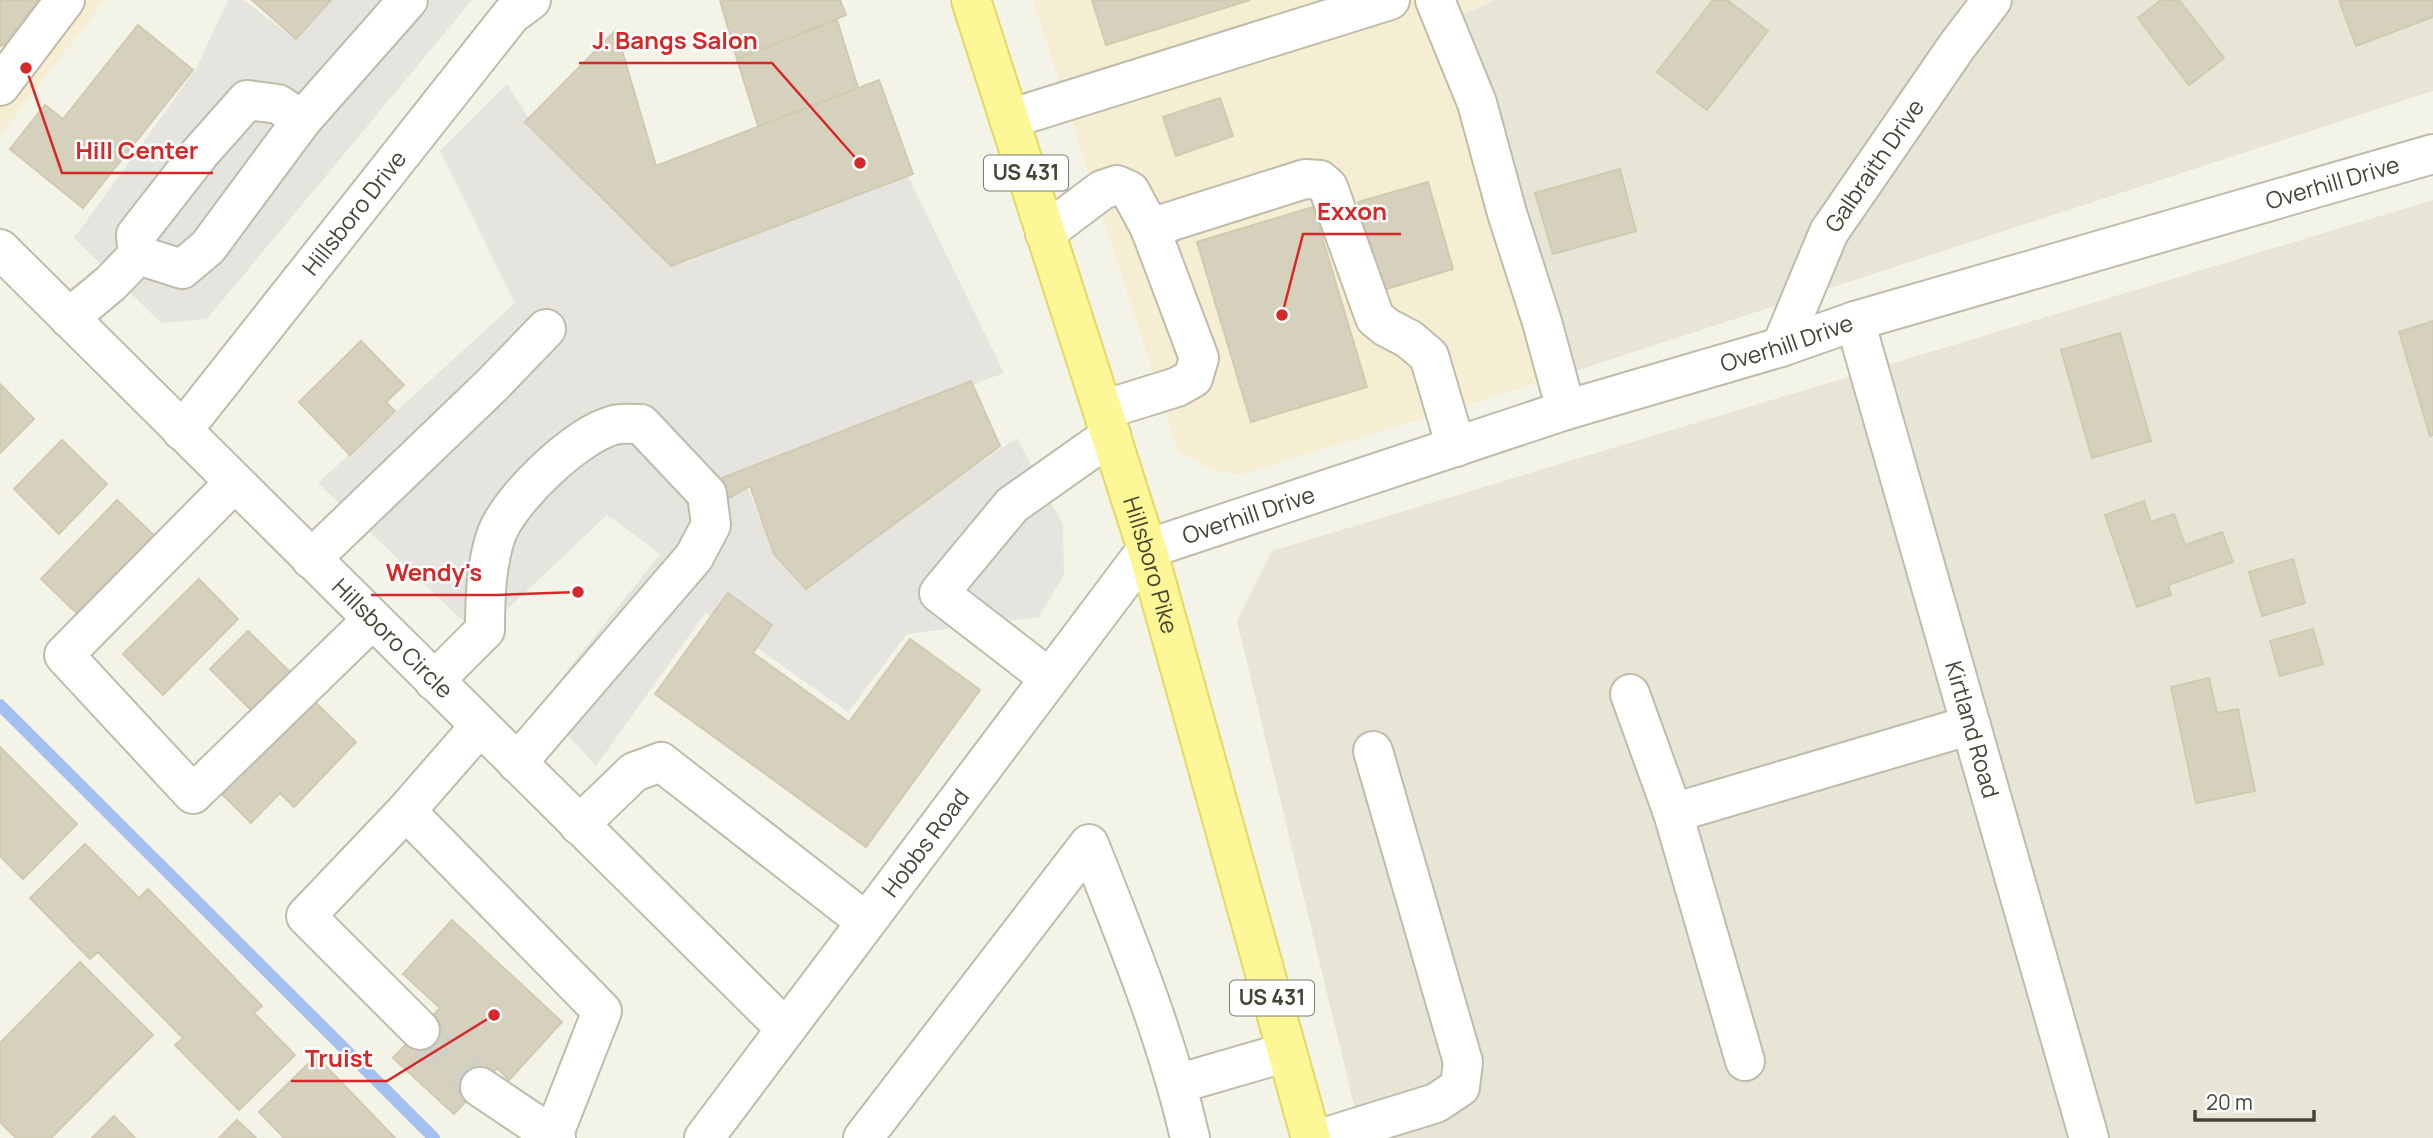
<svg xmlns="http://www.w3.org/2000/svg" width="2433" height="1138" viewBox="0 0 2433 1138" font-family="Manrope,sans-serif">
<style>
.residential{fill:#e7e6d6}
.commercial{fill:#f5eed3}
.parking{fill:#e5e4df}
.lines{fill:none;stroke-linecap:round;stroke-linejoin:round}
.stream{stroke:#a4c0f0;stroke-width:12}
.building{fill:#d5d1bd;stroke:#d0cab0;stroke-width:2}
.minor-tunnel{stroke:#d1d0c4;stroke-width:38;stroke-dasharray:38 19;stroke-linecap:butt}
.minor-casing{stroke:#bfbcaa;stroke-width:42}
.major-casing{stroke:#e2d966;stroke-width:42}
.minor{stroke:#fff;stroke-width:38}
.major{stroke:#fdf797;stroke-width:38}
.labels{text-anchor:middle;stroke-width:5;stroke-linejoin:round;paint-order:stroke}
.shield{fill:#fff;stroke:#7e7c72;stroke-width:2}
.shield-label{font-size:21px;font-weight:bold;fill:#474436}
.street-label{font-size:23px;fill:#474436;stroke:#fff}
.leader{fill:none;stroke:#d62828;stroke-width:2.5}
.callout-dot{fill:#d62828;stroke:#fff;stroke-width:2.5}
.callout-label{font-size:24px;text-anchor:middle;font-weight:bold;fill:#d62828;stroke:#fff;stroke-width:5;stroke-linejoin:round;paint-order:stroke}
</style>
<rect width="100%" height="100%" fill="#f3f3e7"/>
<path class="residential" d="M1495,0H2433V91L1545,381L1438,26Z
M2433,200V1138H1362L1237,621L1272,551Z"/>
<path class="commercial" d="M0,0H105L0,136Z
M1033,0H1495L1438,25L1545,381L1240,475L1213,470L1178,451Z"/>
<path class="parking" d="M228,0H243L293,37L314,13L331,0H472L207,319L161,323L73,237L80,230L196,69Z
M507,84L538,133L682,264L906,172L1004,373L740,472L773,547L799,582L1017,438L1063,525L1064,575L1039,617L907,634L848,712L706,612L596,766L540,705L660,554L607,515L479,636L318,483L515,303L440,151Z"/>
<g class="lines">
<path class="stream" d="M0,705L434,1138"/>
</g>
<path class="building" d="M0,0H38L4,45L0,46Z
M252,0H331L296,39Z
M720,0H840L846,15L737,59Z
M1092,0H1250L1106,45Z
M1713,0H1727L1768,31L1707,110L1657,72Z
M2161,0H2179L2224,58L2189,85L2138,18Z
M2339,0H2433V17L2356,46Z
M837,20L858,88L758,126L737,59Z
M138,25L193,70L83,208L10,149L45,105L63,119Z
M616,30L656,166L879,80L913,174L671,266L525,122Z
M1220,98L1233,136L1176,156L1163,117Z
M1620,169L1636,231L1553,254L1535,193Z
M1428,182L1453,269L1383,290L1358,202Z
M1313,207L1367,387L1251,422L1197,242Z
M2433,321V435L2430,436L2399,332Z
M2120,333L2151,441L2092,458L2061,350Z
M361,341L404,385L386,402L395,411L350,455L299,402Z
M971,381L1000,446L806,589L774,554L750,486L729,498L722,478Z
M0,384L34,419L0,453Z
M62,440L107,484L59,534L14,489Z
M117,500L161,542L85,621L41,579Z
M2144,501L2151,522L2174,514L2185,545L2222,532L2233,562L2168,585L2171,595L2137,607L2105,515Z
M2293,559L2305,603L2262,616L2249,572Z
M199,579L238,619L163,695L123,654Z
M728,593L772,625L753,653L849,722L910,639L980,690L866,847L655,694Z
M2313,629L2323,664L2280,676L2270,641Z
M248,631L292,674L254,713L210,669Z
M2209,678L2217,713L2238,709L2255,791L2196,803L2171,687Z
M313,700L356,742L294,807L280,793L251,823L222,794Z
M0,747L77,824L23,879L0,856Z
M85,844L139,898L148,889L262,1006L254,1013L295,1055L239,1110L175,1045L183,1038L98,952L90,959L30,898Z
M452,920L562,1022L509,1080L497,1068L454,1114L393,1058L440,1008L403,974Z
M80,962L153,1035L51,1138H16L0,1122V1043Z
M316,1056L395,1138H284L259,1112Z
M114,1116L135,1138H92Z
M237,1120L256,1138H219Z"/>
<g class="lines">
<path class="minor-tunnel" d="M420,1030L480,1087"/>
<g class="minor-casing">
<g id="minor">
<path d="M1435,0L1477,103L1507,213L1542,322L1566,410"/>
<path d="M0,86L65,0"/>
<path d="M1009,119L1390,0"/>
<path d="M302,120L408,0"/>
<path d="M1150,228L1305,179L1320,180L1328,187L1375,318L1386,327L1409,339L1429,356L1456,447"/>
<path d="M1045,233L1102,190L1117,185L1130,191L1150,228L1199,358L1193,378L1177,387L1103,410"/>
<path id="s1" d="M0,249L785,1028"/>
<path d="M69,318L111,283L138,255L136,235L200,153L247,100L278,104L302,120L208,247L182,269L138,255"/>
<path id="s2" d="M1855,321L2089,1138"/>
<path id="s3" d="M1781,347L1829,232L1957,46L1992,0"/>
<path id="s4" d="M182,431L511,15L531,0"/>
<path d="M234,483L64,655L193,794L372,620"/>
<path d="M311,559L492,385L546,329"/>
<path d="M1049,678L939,593L1012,505L1111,435"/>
<path d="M434,681L485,630C485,598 486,563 497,533C511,498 576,435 614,425C622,423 632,424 641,424L707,494L711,525L694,557L517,763"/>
<path d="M1630,694L1673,813"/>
<path d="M406,811L602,1011L553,1136"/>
<path d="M579,825L634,772L661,762L865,921"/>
<path d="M420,1030L306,916L406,811L480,726"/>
<path d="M1745,1061L1673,813L1971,725"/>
<path d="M1177,1084L1287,1052"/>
<path d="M480,1087L556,1138"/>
<path id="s5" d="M704,1138L1147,549L1566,410L1781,347L1855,321L2433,154"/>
<path d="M863,1138L1089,844C1127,940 1167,1037 1190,1138"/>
<path d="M1323,1138L1436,1103L1460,1087L1463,1062L1373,751"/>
</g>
</g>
<g class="major-casing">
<g id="major">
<path id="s6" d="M971,0L1147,549L1311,1138"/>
</g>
</g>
<use href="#minor" class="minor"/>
<use href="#major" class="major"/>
</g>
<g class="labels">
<g class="shield">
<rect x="984" y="155.5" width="84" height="35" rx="5"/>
<rect x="1230" y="980.5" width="84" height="35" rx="5"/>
</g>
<g class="shield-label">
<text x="1026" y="180">US 431</text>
<text x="1272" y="1005">US 431</text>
</g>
<g class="street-label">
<text dy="8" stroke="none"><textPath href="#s3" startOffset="205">Galbraith Drive</textPath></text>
<text dy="8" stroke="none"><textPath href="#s5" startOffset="1978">Overhill Drive</textPath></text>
<text dy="8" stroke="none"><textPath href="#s4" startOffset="278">Hillsboro Drive</textPath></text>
<text dy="8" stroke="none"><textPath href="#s5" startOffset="1409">Overhill Drive</textPath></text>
<text dy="8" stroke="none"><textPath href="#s5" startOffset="844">Overhill Drive</textPath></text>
<text dy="8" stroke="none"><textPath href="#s6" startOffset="593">Hillsboro Pike</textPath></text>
<text dy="8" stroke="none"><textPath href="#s1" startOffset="553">Hillsboro Circle</textPath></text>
<text dy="8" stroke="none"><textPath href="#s2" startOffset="425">Kirtland Road</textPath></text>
<text dy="8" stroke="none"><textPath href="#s5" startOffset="369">Hobbs Road</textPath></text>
</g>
</g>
<path class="leader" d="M860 163L772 63H579M26 68L62 173H213M1282 315L1303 234H1401M578 592L496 595H371M494 1015L387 1081H291"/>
<g class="callout-dot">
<circle cx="860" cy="163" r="7"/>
<circle cx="26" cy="68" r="7"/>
<circle cx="1282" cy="315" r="7"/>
<circle cx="578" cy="592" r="7"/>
<circle cx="494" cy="1015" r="7"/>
</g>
<g class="callout-label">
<text x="675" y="49">J. Bangs Salon</text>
<text x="137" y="159">Hill Center</text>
<text x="1352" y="220">Exxon</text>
<text x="434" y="581">Wendy's</text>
<text x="339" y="1067">Truist</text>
</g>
<path d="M2195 1110v10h119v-10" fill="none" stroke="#474436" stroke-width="3.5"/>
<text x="2206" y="1110" font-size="21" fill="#474436" stroke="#ffffff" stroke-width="5" paint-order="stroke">20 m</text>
</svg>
